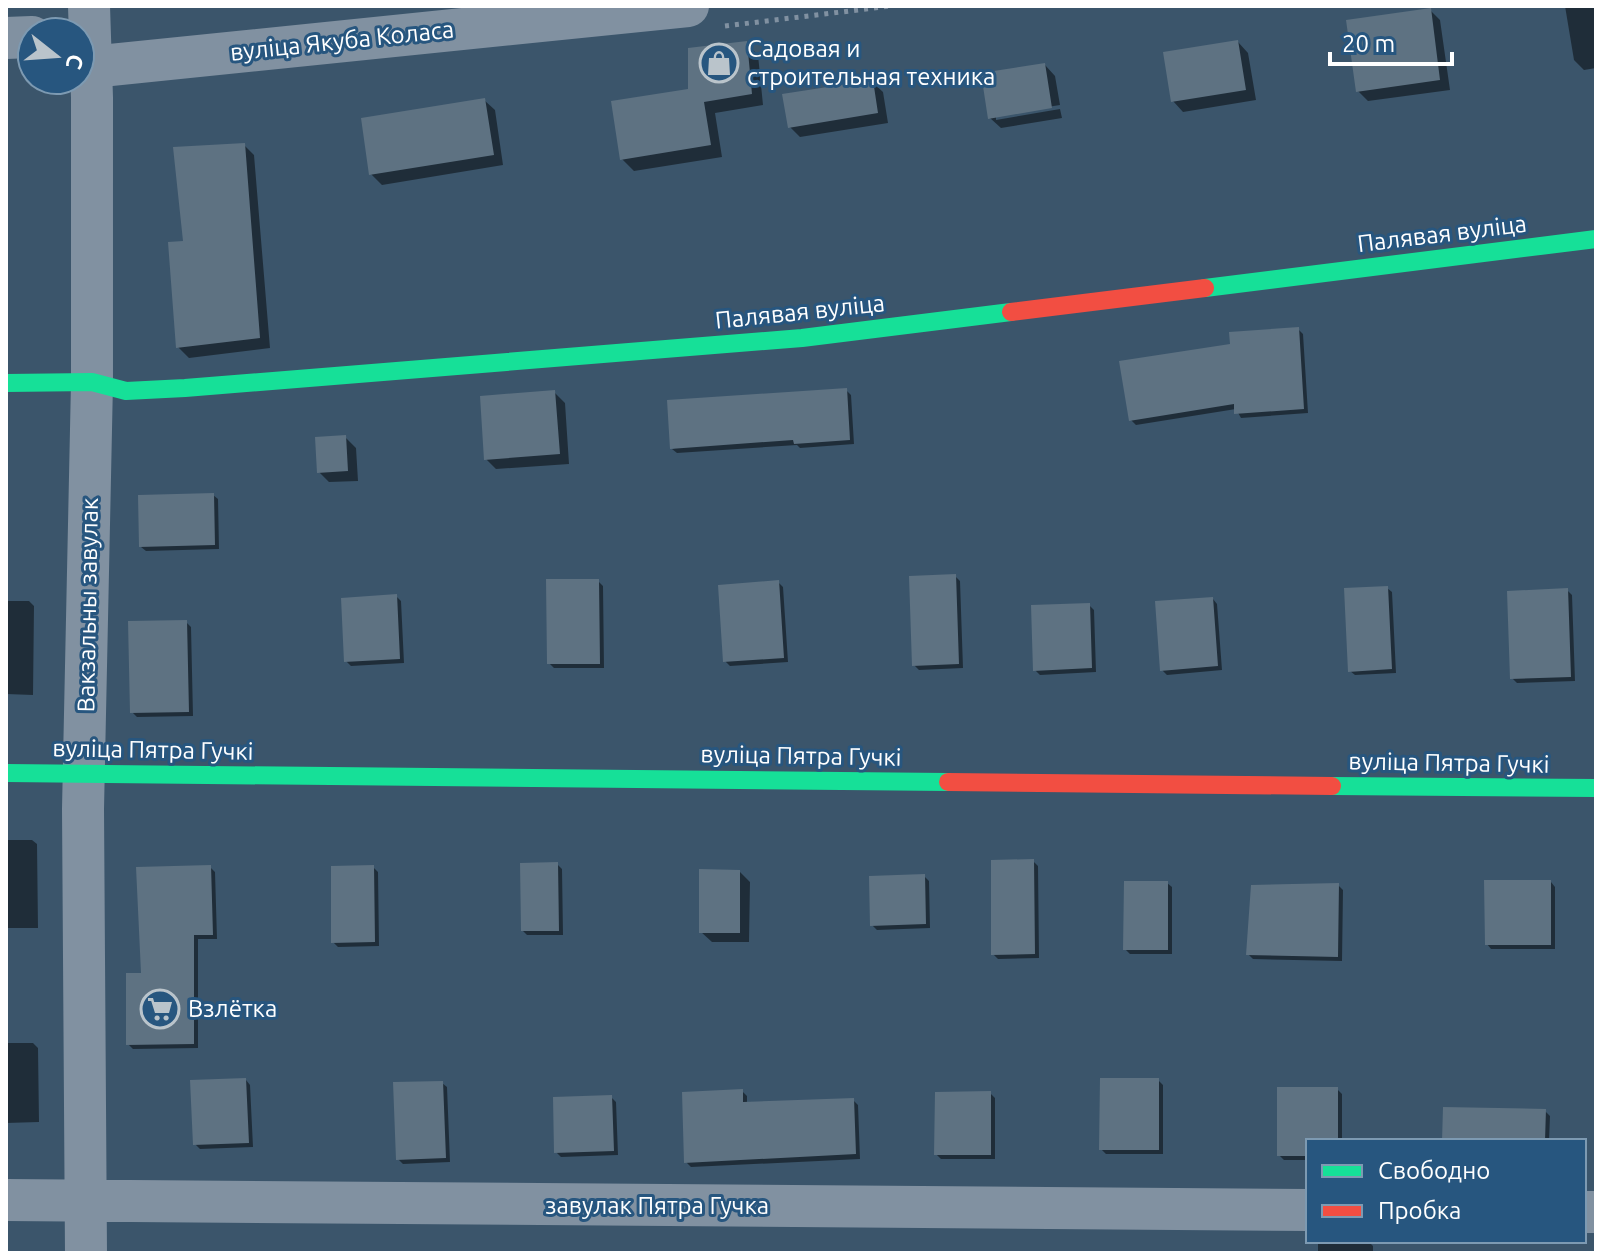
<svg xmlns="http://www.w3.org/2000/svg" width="1602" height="1259" viewBox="0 0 1602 1259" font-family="Ubuntu,sans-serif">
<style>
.shadow{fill:#0007}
.building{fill:#5e7282}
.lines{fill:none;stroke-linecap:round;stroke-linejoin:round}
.path{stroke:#8191a1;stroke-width:5;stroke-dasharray:4 6;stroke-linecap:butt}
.street{stroke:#8191a1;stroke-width:42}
.fast{stroke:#16e098;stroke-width:18}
.jam{stroke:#f24e42;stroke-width:18}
.labels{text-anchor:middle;stroke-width:6;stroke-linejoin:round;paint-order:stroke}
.street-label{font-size:24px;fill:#fff;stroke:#27567f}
.poi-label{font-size:24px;fill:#fff;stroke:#27567f;text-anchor:start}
</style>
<rect width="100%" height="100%" fill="#3b556b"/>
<path class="shadow" d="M1565,6H1596V68L1584,70L1574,60Z
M1430,10L1440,20L1450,90L1368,101L1358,91Z
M1238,42L1248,53L1256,100L1183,112L1173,101Z
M746,43L758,55L763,105L715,113L722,157L634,171L622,159L690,91Z
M1045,65L1055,76L1060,105L996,115V120L1060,109L1062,118L1001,128L990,118Z
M872,82L883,92L888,123L800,137L790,127Z
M484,100L495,110L503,165L382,185L371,174Z
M244,145L254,155L270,348L189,358L178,347Z
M1298,329L1303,334L1308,413L1241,418L1236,409L1136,425L1131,420L1232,345Z
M846,390L851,395L854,444L800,448L797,445L677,453L672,449Z
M554,392L565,403L569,464L496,469L486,459Z
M345,437L356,448L358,481L329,482L319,472Z
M213,495L218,499L219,549L146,551L141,547Z
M955,576L960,581L963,668L919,670L914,665Z
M598,581L603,586L604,668H554L549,663Z
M778,582L783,587L788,662L730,666L725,661Z
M1387,588L1392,592L1396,673L1355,675L1350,671Z
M1567,590L1572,595L1575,681L1517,683L1512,678Z
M396,596L401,601L404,663L351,666L346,661Z
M1213,599L1217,604L1222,670L1167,675L1162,670Z
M6,601H29L34,606L33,695L6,694Z
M1089,605L1094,610L1096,672L1040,675L1035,670Z
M186,622L191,627L193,716L137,717L132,712Z
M6,840H32L37,844L38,928H6Z
M1033,861L1038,866L1039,958L998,959L993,954Z
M557,864L562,869L563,935H527L523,931Z
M210,867L215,872L217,939H198V1048L133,1049L128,1044L143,975Z
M373,867L378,872L379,946L338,947L333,942Z
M740,872L750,882L749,942H712L701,932Z
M924,876L929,881L930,928L877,930L872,925Z
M1551,882L1555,887V949H1491L1487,944Z
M1167,883L1172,887V954H1130L1125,949Z
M1338,885L1343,890L1342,961L1253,959L1248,954Z
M6,1043H33L38,1048L39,1122L6,1123Z
M246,1080L250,1085L253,1147L200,1149L195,1144Z
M1158,1080L1163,1085V1154H1106L1101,1149Z
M442,1083L447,1087L450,1162L403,1164L398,1159Z
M1337,1089L1342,1094V1141H1308V1160H1284L1279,1155Z
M742,1091L747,1096V1103L853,1100L858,1105L860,1159L691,1167L686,1162Z
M990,1093L995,1098V1159H941L936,1154Z
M611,1097L616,1102L618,1155L561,1157L556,1152Z
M1545,1111L1550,1116L1549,1141H1444Z
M1318,1241H1368L1373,1246V1253H1318Z"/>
<path class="building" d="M1431,8L1440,80L1356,92L1346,20Z
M1238,40L1246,90L1171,102L1163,52Z
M747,41L752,94L704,102L711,145L620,160L611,101L688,89V48Z
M1045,63L1052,108L988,119L981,73Z
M873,80L878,113L788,128L782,94Z
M485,98L494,155L369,175L361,118Z
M245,143L260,338L176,348L168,242L183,241L173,147Z
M1299,327L1304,409L1234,414V404L1129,421L1119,361L1230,344L1229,332Z
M847,388L850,440L794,444L793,440L670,449L667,400Z
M555,390L560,454L484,460L480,396Z
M346,435L348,471L317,473L315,437Z
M214,493L215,545L139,547L138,495Z
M956,574L959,664L912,666L909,576Z
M546,579H599L600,664H547Z
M779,580L784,658L723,662L718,585Z
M1388,586L1392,669L1348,672L1344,588Z
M1568,588L1571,677L1510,679L1507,591Z
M397,594L400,659L344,662L341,598Z
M1213,597L1218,666L1160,671L1155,601Z
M1090,603L1092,668L1033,671L1031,605Z
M187,620L189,712L130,713L128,621Z
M1034,859L1035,954L991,955V860Z
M558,862L559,931H521L520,863Z
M211,865L213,935H194V1044L126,1045V973H141L136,867Z
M374,865L375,942L331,943V866Z
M699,869L740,870V933H699Z
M925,874L926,924L870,926L869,876Z
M1484,880H1551V945H1485Z
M1124,881H1168V950H1123Z
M1339,883L1338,957L1246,955L1251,885Z
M246,1078L249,1143L193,1145L190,1080Z
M1100,1078H1159V1150H1099Z
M443,1081L446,1158L396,1160L393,1082Z
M1277,1087H1338V1141H1308V1156H1277Z
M743,1089V1102L854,1098L856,1154L684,1163L682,1092Z
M991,1091V1155H934L935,1092Z
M612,1095L614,1151L554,1153L553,1097Z
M1443,1107L1546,1109L1545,1141H1442Z"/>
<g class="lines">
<path class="path" d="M725,26L891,6"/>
<path class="street" d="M6,38L32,37
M91,67L688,6
M6,1200L1308,1210
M1584,1212H1596
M86,1253L83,809L92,382V98L89,6"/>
<path class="fast" d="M1205,288L1596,239
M6,383L92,382L126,391L185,388L802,338L1011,312
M6,773L948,782
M1332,786L1596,788"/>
<path class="jam" d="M1011,312L1205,288
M948,782L1332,786"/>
</g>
<defs>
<g id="shop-ring" transform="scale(2)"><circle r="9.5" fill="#27567f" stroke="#bac4cb" stroke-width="1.5"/><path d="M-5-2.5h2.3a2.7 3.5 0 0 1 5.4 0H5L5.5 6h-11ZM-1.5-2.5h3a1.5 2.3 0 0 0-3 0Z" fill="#bac4cb"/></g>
<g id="supermarket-ring" transform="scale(2)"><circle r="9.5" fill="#27567f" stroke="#bac4cb" stroke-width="1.5"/><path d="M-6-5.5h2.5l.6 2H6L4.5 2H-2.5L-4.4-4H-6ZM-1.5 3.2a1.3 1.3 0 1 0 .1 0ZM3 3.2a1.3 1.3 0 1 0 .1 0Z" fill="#bac4cb"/></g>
</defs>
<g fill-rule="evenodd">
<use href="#shop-ring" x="719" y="63"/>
<use href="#supermarket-ring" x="160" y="1009"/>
</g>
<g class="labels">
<g class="street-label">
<text transform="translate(342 41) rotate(-6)" y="8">вуліца Якуба Коласа</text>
<text transform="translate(1442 234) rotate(-7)" y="8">Палявая вуліца</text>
<text transform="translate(800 312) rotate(-6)" y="8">Палявая вуліца</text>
<text transform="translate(88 605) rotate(-89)" y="8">Вакзальны завулак</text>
<text transform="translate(153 750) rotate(1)" y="8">вуліца Пятра Гучкі</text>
<text transform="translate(801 756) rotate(1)" y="8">вуліца Пятра Гучкі</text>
<text transform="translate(1449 763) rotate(1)" y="8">вуліца Пятра Гучкі</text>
<text x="657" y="1214">завулак Пятра Гучка</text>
</g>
<g class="poi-label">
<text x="747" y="57">Садовая и<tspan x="747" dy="28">строительная техника</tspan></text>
<text x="188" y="1017">Взлётка</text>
</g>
</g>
<rect width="1602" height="1259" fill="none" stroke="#ffffff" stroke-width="16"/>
<rect x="1306" y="1139" width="280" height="104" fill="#27567f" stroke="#7d9ab2" stroke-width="2"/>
<rect x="1322" y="1165" width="40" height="12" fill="#16e098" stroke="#7d9ab2" stroke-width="2"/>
<text x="1378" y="1179" font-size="24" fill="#ffffff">Свободно</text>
<rect x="1322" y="1205" width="40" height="12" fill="#f24e42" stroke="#7d9ab2" stroke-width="2"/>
<text x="1378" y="1219" font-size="24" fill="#ffffff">Пробка</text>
<g transform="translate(56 56) rotate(107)"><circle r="38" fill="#27567f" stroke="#7d9ab2" stroke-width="2"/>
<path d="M0-6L14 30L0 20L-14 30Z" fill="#bac4cb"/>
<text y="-12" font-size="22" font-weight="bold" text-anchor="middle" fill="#ffffff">С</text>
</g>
<path d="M1330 52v12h122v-12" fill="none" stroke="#ffffff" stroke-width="4"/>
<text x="1342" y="52" font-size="24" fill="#ffffff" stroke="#27567f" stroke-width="6" paint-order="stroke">20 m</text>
</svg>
